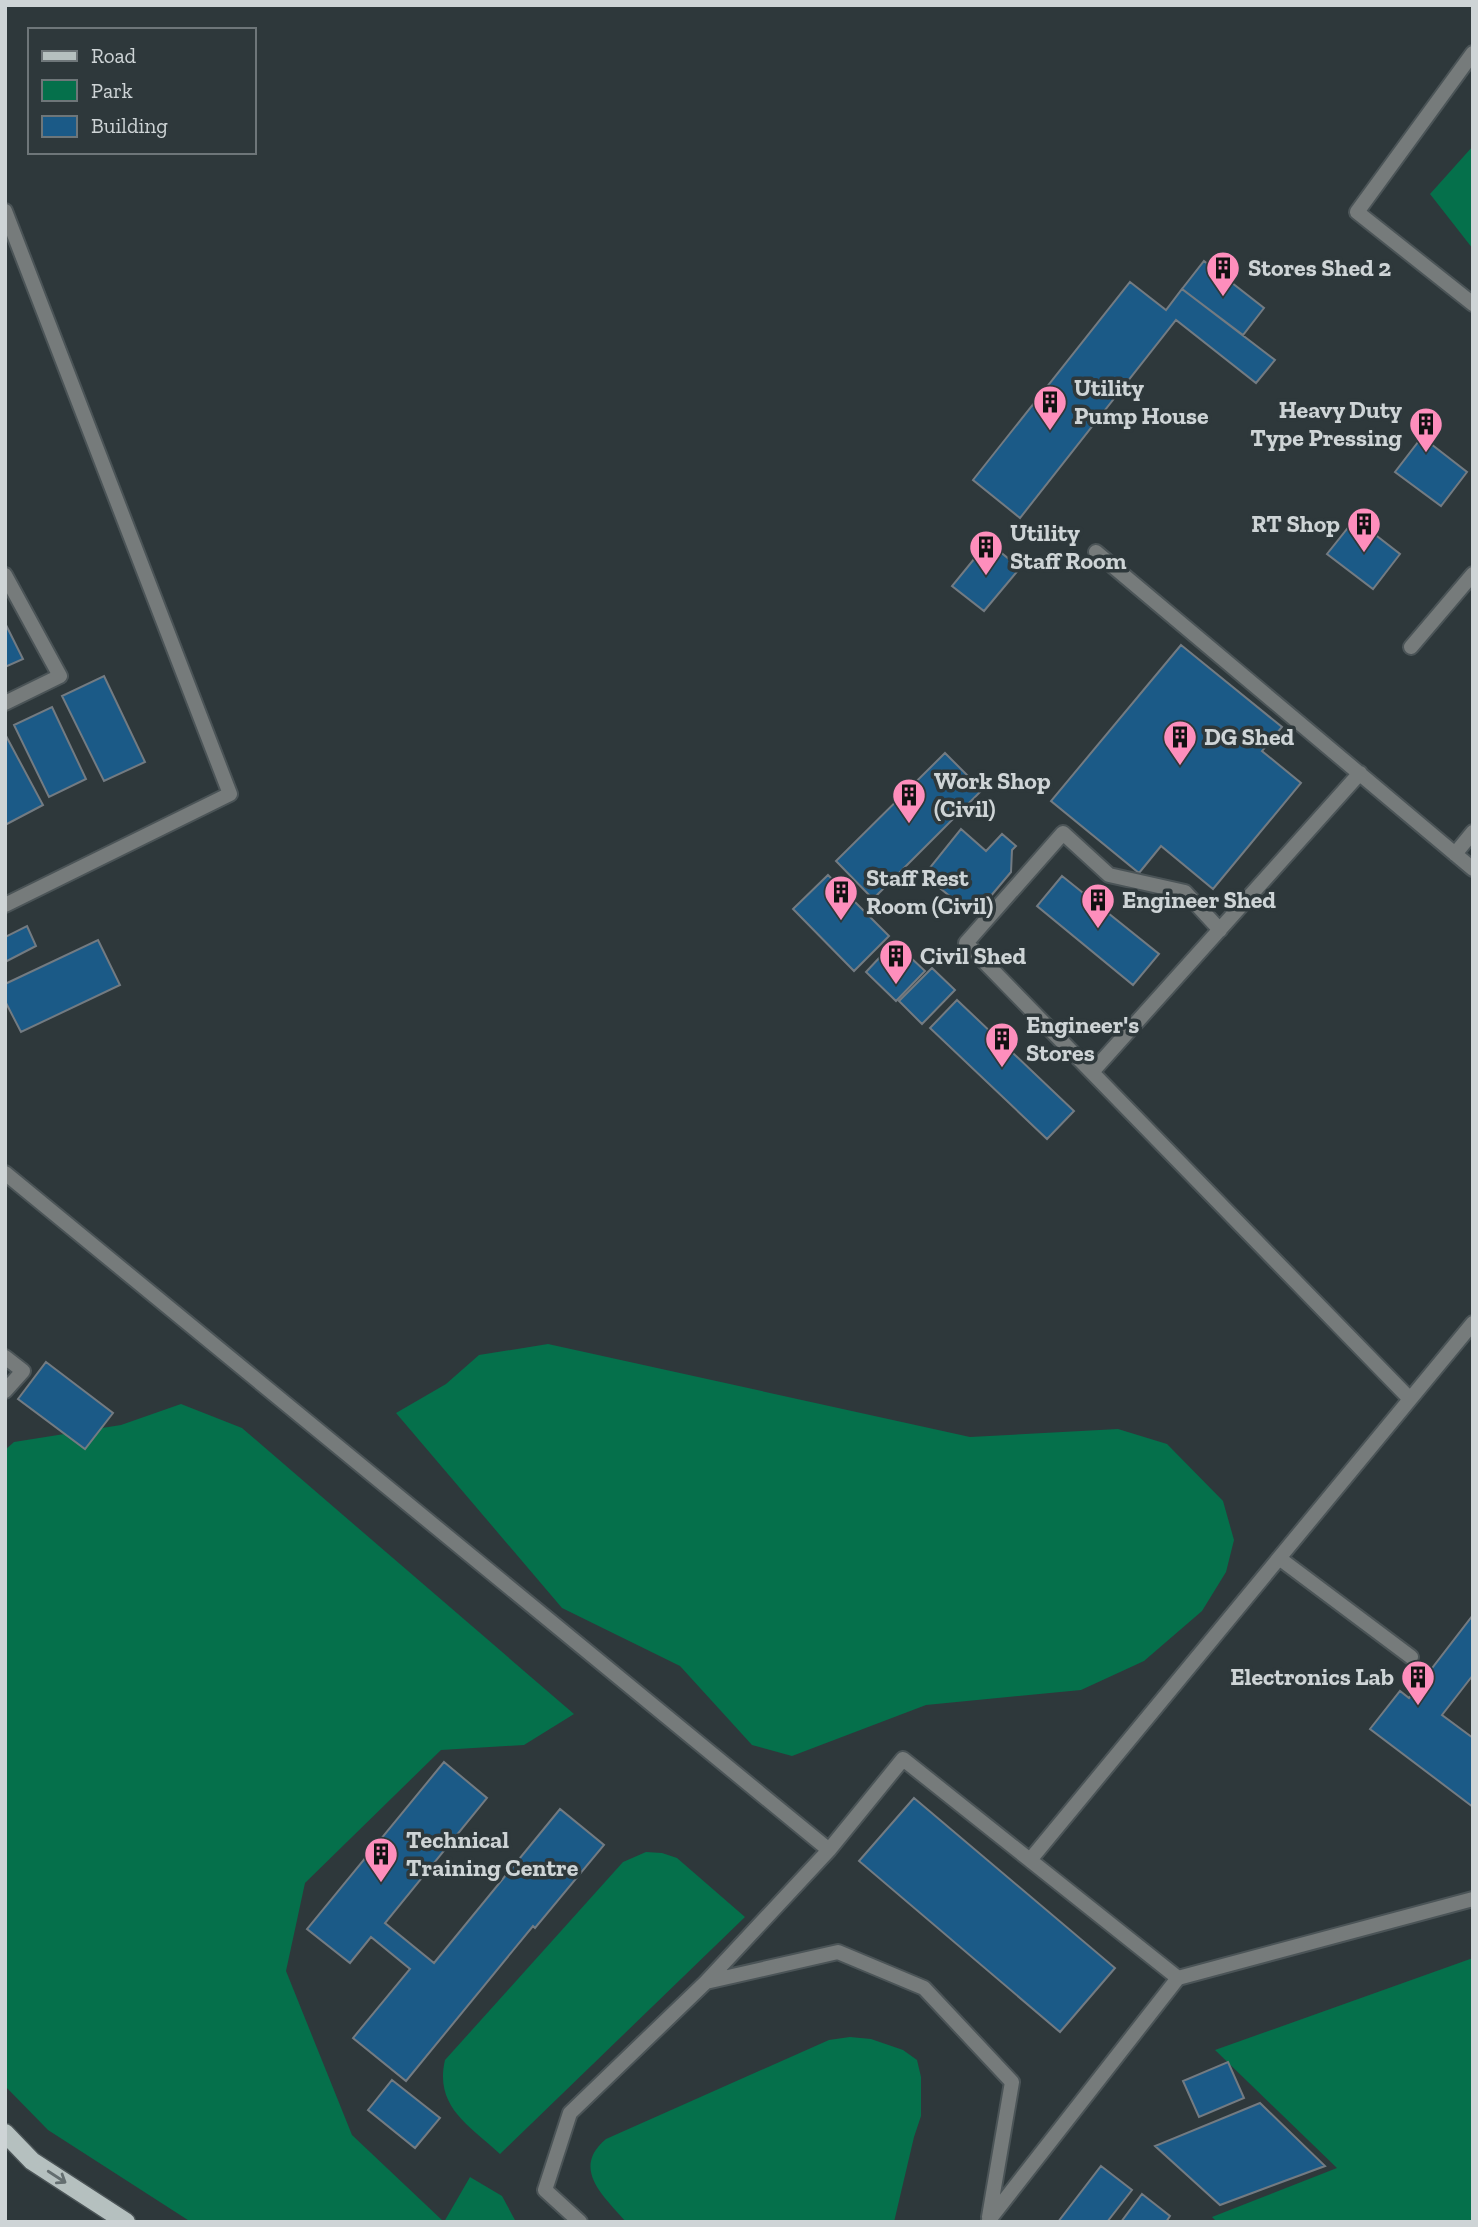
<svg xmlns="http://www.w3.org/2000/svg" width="1478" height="2227" viewBox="0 0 1478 2227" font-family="'Zilla Slab',serif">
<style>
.green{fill:#05704b}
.building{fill:#1b5a87;stroke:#737b82;stroke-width:2}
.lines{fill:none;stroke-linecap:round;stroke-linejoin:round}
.service-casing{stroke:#4b5457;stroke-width:18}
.minor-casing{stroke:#4b5457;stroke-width:18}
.primary-casing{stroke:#4b5457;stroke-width:21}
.service{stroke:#767b7b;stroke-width:14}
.minor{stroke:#767b7b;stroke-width:14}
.primary{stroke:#b5c0bf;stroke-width:18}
.oneway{stroke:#646e70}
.labels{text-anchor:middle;stroke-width:7;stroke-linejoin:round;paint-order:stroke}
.poi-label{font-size:24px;font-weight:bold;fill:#ced4d6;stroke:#2e383b;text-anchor:start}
</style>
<rect width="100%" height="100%" fill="#2e383b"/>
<path class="green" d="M1473,146V249L1430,194Z
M548,1344L970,1437L1118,1429L1167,1444L1223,1501L1234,1540L1226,1572L1202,1611L1144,1661L1081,1690L926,1705L792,1756L752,1745L680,1666L562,1608L396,1413L446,1384L479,1355Z
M181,1404L242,1428L574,1714L524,1745L441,1750L305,1883L286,1971L352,2135L444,2222L470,2177L502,2196L516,2222H191L48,2130L5,2086V1450L14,1442L121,1425Z
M646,1852L662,1853L677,1858L745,1917L500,2154C470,2126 434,2107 445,2060L623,1862Z
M1473,1958V2222H1217L1212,2217L1337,2168L1215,2050Z
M850,2037L871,2039L903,2050L917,2060L921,2077V2116L914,2137L894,2222H626C605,2197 570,2169 606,2139L829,2040Z"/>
<path class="building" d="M1204,261L1264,308L1243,335L1182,289Z
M1130,282L1166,310L1182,289L1275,360L1256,383L1176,320L1020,518L973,480Z
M1422,437L1467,472L1441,506L1395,472Z
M1355,519L1400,554L1373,589L1327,554Z
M988,542L1020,568L984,611L952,586Z
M5,623L23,659L5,667Z
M1181,645L1282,727L1262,751L1301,783L1213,889L1161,846L1139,873L1051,801Z
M104,676L145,762L104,781L62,696Z
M52,707L86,779L49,797L14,725Z
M5,734L43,805L5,825Z
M945,753L982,790L873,899L836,861Z
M961,829L986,851L1002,834L1016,846L1012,850L1011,872L974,916L924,875Z
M828,875L889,936L854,971L793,909Z
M1062,876L1159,954L1133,985L1037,906Z
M27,926L36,946L5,962V937Z
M98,940L120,985L21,1032L5,1001V984Z
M894,942L925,971L896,1001L866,972Z
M932,968L955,990L922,1024L899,1001Z
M957,1000L1074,1111L1047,1139L930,1028Z
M46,1362L113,1413L85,1449L18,1399Z
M1473,1615V1675L1442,1715L1473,1738V1807L1370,1729L1400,1691L1409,1698Z
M444,1762L487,1798L385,1923L434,1963L560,1809L604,1845L535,1928L533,1926L406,2081L353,2038L410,1969L371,1937L350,1963L307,1929Z
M914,1798L1115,1968L1060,2032L859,1861Z
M1228,2062L1244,2098L1199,2117L1183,2081Z
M392,2080L440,2118L415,2148L368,2110Z
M1260,2103L1325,2166L1220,2205L1155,2146Z
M1101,2166L1132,2190L1107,2222H1058Z
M1142,2194L1170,2216L1166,2222H1121Z"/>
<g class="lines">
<g class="service-casing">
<path id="service" d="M1473,53L1357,212L1473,304
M5,211L230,794L5,905
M1096,552L1473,869
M1411,647L1473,574
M1455,854L1473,832
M1220,930L1185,892L1109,875L1063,833L966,943L1410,1399
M1092,1072L1360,773
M5,1173L829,1850
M5,1357L23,1371L5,1391
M1279,1558L1411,1657
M1030,1860L1473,1323
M1178,1978L1473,1899
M706,1982L829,1850L903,1759L1178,1978L989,2220
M580,2222L545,2190L570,2113L706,1982L838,1952L924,1988L1012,2082L989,2217"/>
</g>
<g class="minor-casing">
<path id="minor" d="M5,575L60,676L5,703"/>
</g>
<g class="primary-casing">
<path id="primary" d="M5,2133L32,2161L126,2222"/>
</g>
<use href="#service" class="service"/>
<use href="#minor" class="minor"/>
<use href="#primary" class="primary"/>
</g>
<defs><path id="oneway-shaft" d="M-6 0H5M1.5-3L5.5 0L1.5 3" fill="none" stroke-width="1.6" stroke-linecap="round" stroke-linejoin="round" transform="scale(1.75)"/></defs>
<use class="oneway" href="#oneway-shaft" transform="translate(57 2177) rotate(33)"/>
<defs>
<g id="building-pin" transform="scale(1.75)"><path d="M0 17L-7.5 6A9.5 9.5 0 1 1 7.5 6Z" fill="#fe8ebc" stroke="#2e383b"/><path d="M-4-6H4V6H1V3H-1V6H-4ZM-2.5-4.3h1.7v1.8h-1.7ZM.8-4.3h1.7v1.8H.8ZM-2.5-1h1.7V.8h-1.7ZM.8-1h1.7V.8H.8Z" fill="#111"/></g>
</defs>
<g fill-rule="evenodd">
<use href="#building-pin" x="1223" y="268"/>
<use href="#building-pin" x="1050" y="402"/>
<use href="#building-pin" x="1426" y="424"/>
<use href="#building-pin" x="1364" y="524"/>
<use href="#building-pin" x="986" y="547"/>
<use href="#building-pin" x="1180" y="737"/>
<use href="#building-pin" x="909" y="795"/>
<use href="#building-pin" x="841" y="892"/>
<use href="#building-pin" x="1098" y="900"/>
<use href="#building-pin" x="896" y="956"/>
<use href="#building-pin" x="1002" y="1039"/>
<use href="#building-pin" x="1418" y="1677"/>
<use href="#building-pin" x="381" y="1854"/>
</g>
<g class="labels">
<g class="poi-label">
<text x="1248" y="276">Stores Shed 2</text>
<text x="1074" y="396">Utility<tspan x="1074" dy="28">Pump House</tspan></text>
<text x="1402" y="418" text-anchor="end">Heavy Duty<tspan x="1402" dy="28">Type Pressing</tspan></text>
<text x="1340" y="532" text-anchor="end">RT Shop</text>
<text x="1010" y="541">Utility<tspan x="1010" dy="28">Staff Room</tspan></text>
<text x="1204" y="745">DG Shed</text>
<text x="934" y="789">Work Shop<tspan x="934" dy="28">(Civil)</tspan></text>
<text x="866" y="886">Staff Rest<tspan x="866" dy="28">Room (Civil)</tspan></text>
<text x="1122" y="908">Engineer Shed</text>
<text x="920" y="964">Civil Shed</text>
<text x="1026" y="1033">Engineer's<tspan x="1026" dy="28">Stores</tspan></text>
<text x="1394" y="1685" text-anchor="end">Electronics Lab</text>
<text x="406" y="1848">Technical<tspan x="406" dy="28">Training Centre</tspan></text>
</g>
</g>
<rect width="1478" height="2227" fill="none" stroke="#ced4d6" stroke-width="14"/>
<rect x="28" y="28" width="228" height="126" fill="#2e383b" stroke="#6e7679" stroke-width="2"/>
<rect x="42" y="51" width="35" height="10" fill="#b5c0bf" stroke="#6e7679" stroke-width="2"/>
<text x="91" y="63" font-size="21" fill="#ced4d6">Road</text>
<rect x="42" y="80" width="35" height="21" fill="#05704b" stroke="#6e7679" stroke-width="2"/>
<text x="91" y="98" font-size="21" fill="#ced4d6">Park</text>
<rect x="42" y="116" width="35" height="21" fill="#1b5a87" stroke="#6e7679" stroke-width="2"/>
<text x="91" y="133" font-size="21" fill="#ced4d6">Building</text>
</svg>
